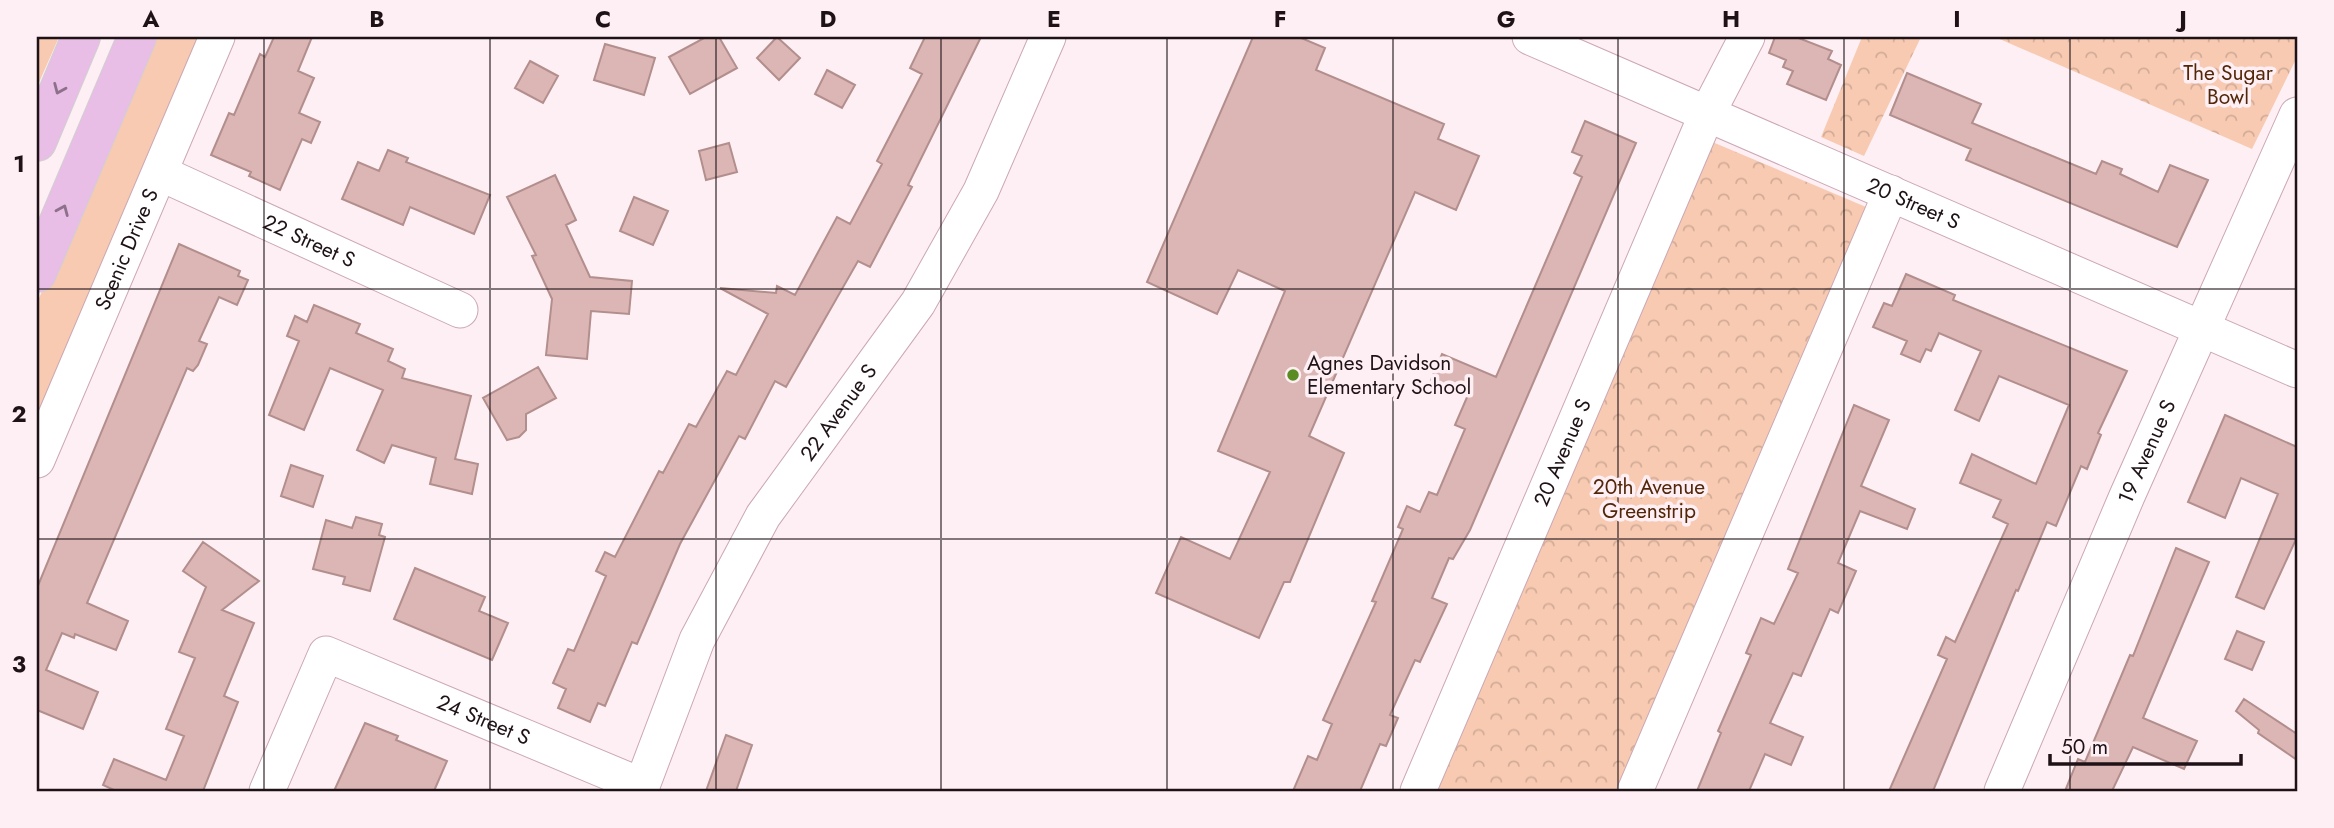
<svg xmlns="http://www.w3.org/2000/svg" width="2334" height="828" viewBox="0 0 2334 828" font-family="Jost,sans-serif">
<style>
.grass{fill:#f7cab1}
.park{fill:url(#park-crowns)}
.building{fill:#dcb6b4;stroke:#b28e8c;stroke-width:2}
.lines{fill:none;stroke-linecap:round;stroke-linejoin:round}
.minor-casing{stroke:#cba8b4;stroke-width:37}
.major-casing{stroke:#d2d0d1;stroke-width:40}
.minor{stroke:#fff;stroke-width:35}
.major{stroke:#e8bde6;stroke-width:38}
.oneway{stroke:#8d7089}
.grid{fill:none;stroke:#1e1217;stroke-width:2;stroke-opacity:0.55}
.poi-dot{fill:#5a8c23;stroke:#feeff4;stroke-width:2.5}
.labels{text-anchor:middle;stroke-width:7;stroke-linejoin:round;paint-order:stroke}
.park-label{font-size:21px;fill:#522709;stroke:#feeff4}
.street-label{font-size:21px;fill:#1e1217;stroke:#feeff4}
.poi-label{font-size:21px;fill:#1e1217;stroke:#feeff4;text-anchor:start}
.neatline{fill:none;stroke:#1e1217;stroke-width:2.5}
.grid-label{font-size:23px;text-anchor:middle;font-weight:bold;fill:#1e1217}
</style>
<defs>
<pattern id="park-crowns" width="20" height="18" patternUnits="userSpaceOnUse" patternTransform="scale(1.75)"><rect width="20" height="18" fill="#f7cab1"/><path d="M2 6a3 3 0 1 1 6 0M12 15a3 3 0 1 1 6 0" fill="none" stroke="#d3ac98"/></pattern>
</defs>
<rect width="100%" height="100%" fill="#feeff4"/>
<path class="grass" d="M37,37H59L37,87Z
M151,37H199L37,416V303Z"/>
<path class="park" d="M1862,37H1921L1864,156L1821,137Z
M1995,37H2297V57L2252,149Z
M1710,141L1866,207L1616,791H1432Z"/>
<path class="building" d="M274,37H312L298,71L314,78L299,113L320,122L311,143L302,139L280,190L249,176L251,172L211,155L229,113L234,115L260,54L265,57Z
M706,37H719L737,68L690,94L669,57Z
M777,37L800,58L779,80L757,58Z
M925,37H981L908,185L912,187L870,267L858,261L786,387L775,381L745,439L739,436L680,544L637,644L632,642L605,706L598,703L590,722L558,708L566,689L553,683L568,649L574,651L606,576L596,571L605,552L615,557L659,471L663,473L689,424L696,427L727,371L736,375L768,314L720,288L776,293L777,286L795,295L837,217L850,224L882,164L877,161L922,74L910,68Z
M1253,37H1299L1325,48L1316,70L1444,124L1438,139L1479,156L1456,210L1415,192L1309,436L1344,453L1290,582H1284L1259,638L1156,593L1181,537L1230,559L1270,472L1218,451L1285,291L1238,270L1217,314L1147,282Z
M1775,37H1796L1832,51L1828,59L1841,65L1826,100L1787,84L1793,71L1783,67L1786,60L1769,53Z
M605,44L655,58L644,95L594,80Z
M530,61L558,76L543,103L515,88Z
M827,70L855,85L842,108L815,94Z
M1907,73L1981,104L1972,123L2096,174L2102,161L2122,169L2120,174L2158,192L2170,165L2208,180L2177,247L1966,160L1971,149L1890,115Z
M1585,121L1636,143L1470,530L1453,559L1449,558L1432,598L1447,604L1420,662L1415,660L1390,715L1398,718L1386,746L1380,744L1360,791H1293L1308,756L1317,760L1332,724L1323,720L1376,602L1372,601L1403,529L1398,527L1407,506L1420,512L1429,492L1437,495L1465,429L1455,425L1468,395L1431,380L1442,354L1496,377L1582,177L1574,173L1582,156L1572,152Z
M729,143L737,172L706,180L699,151Z
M388,150L408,158L406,162L490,195L474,234L410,207L403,225L342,199L358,162L379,171Z
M555,175L576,220L566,225L590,277L632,281L629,314L591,311L587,359L546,355L552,299L532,256L536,255L507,197Z
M634,197L668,211L653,245L620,231Z
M179,244L240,271L238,276L248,280L237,305L219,297L199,341L207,344L198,365L193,371L187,368L87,603L128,621L116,650L75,634L74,638L62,633L46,670L98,692L83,729L37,710V588Z
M1906,274L1955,295L1953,300L2127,371L2098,433L2101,435L2087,469L2081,466L2056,526L2047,522L2018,591L2016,590L1933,791H1889L1947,659L1938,655L1946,637L1955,642L2008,524L1993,517L2001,500L1960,483L1972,454L2036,484L2069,405L1999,376L1979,421L1955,410L1981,351L1939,333L1931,351L1926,349L1920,362L1901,354L1907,341L1873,327L1884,303L1892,306Z
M314,305L360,324L356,333L393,349L388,361L405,369L402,378L471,396L455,459L478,464L472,494L430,484L436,458L392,445L384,463L357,450L383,390L330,368L304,430L269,415L299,341L287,336L295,316L307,322Z
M538,367L556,398L526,414V430L519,437L507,440L483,398Z
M1854,405L1889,420L1861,486L1915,509L1907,529L1860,511L1838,563L1856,571L1838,613L1830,609L1801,676L1793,673L1770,723L1803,737L1791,765L1765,754L1749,791H1697L1721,733L1718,731L1751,655L1746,653L1761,618L1774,624L1798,573L1788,569Z
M2225,415L2297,447V537L2264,609L2236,597L2278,494L2241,478L2225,518L2188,502Z
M291,465L323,476L313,507L281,496Z
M356,517L382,524L379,535L385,537L370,591L343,584L345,577L313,569L326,520L352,528Z
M203,542L259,581L222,610L254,623L224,696L238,702L203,791H116L103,785L114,759L166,780L184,736L166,729L195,658L179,652L206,587L183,571Z
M2176,548L2209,562L2143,718L2197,741L2184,769L2133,747L2112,791H2065L2078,759L2085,762L2130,655L2133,656Z
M415,568L485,597L479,611L508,623L492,660L394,619Z
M2237,631L2264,642L2252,670L2225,659Z
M2244,699L2297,734V760L2258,733L2259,730L2236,711Z
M365,723L398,736L396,740L447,761L434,791H334Z
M726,735L752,745L736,791H706Z"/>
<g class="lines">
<g class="minor-casing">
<g id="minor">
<path id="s1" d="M1530,37L2297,370"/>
<path id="s2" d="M160,173L460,310"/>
<path id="s3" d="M37,460L217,37"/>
<path id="s4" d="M267,791L326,654L642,786"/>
<path id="s5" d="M640,791L697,640L763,516L918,303L981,191L1048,37"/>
<path id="s6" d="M1418,791L1706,116L1747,37"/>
<path d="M1635,791L1891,193"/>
<path id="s7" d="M2002,791L2127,496L2297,115"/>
</g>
</g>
<g class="major-casing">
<path id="major" d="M37,142L81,37
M37,273L137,37"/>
</g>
<use href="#minor" class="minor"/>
<use href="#major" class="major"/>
</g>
<defs><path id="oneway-chevron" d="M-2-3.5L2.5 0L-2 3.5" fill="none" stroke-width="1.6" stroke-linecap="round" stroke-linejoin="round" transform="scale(1.75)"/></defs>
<g class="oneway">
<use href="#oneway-chevron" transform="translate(59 89) rotate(113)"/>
<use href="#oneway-chevron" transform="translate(63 210) rotate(-67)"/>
</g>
<path class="grid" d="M264,37V791M490,37V791M716,37V791M941,37V791M1167,37V791M1393,37V791M1618,37V791M1844,37V791M2070,37V791M37,289H2297M37,539H2297"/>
<circle class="poi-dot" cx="1293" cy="375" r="7"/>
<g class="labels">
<g class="park-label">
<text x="2228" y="80">The Sugar<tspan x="2228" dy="24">Bowl</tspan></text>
<text x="1649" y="494">20th Avenue<tspan x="1649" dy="24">Greenstrip</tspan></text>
</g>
<g class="street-label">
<text dy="7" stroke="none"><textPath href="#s1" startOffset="418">20 Street S</textPath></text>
<text dy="7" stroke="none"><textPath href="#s2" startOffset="164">22 Street S</textPath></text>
<text dy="7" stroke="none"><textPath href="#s3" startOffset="229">Scenic Drive S</textPath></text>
<text dy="7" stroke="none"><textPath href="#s5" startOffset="430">22 Avenue S</textPath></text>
<text dy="7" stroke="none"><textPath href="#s7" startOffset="369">19 Avenue S</textPath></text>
<text dy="7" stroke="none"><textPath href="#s6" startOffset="368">20 Avenue S</textPath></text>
<text dy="7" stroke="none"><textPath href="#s4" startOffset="320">24 Street S</textPath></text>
</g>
<g class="poi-label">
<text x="1307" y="370">Agnes Davidson<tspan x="1307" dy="24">Elementary School</tspan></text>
</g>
</g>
<rect width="2334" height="828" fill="none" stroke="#feeff4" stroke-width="77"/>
<path d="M2050 754v10h191v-10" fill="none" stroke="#1e1217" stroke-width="3.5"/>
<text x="2061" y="754" font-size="21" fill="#1e1217" stroke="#feeff4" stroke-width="5" paint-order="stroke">50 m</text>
<rect x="38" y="38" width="2258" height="752" class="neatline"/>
<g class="grid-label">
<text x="151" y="27">A</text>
<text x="377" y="27">B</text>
<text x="603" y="27">C</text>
<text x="828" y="27">D</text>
<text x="1054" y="27">E</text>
<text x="1280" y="27">F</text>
<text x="1506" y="27">G</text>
<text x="1731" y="27">H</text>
<text x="1957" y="27">I</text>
<text x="2183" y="27">J</text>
<text x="19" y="172">1</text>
<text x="19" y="422">2</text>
<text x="19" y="672">3</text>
</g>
</svg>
